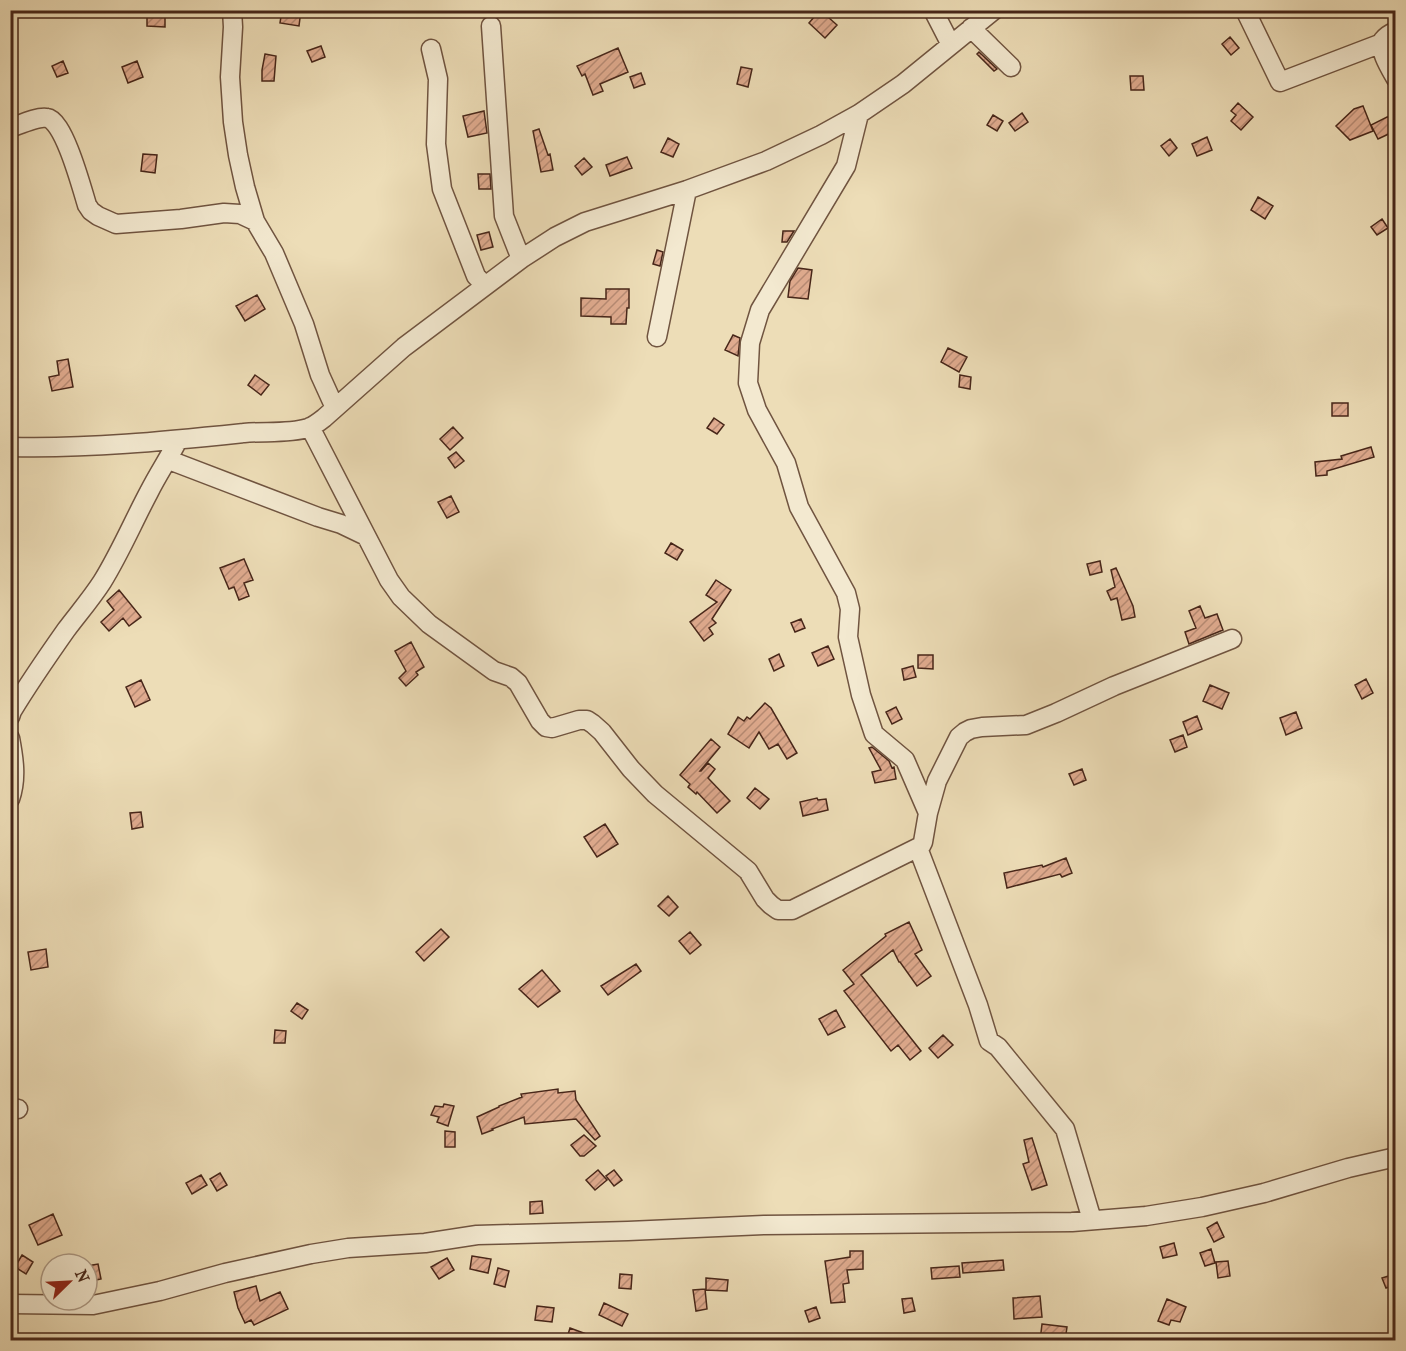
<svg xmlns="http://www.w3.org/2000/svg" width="1406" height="1351" viewBox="0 0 1406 1351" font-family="'IM FELL French Canon',serif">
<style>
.building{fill:url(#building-hatch);stroke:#472619;stroke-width:1.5}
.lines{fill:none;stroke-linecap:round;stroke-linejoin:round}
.minor-casing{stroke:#705440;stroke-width:21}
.minor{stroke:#f3e9d0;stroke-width:18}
</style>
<defs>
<pattern id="building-hatch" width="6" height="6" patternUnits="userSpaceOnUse" patternTransform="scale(1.5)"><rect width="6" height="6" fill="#e0ab8f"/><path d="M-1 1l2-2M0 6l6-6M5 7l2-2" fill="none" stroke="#b78b74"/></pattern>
</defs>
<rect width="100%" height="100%" fill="#edddb7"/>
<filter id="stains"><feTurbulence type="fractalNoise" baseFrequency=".00333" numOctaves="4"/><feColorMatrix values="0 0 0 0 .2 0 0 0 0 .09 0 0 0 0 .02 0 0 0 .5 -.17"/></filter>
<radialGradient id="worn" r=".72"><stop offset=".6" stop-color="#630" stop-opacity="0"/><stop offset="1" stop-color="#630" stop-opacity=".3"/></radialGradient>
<path class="building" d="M147,10H165V27L147,26Z
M282,10H301L299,26L280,23Z
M820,10L837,25L825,38L809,23Z
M1230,37L1239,48L1231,55L1222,44Z
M321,46L325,57L312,62L307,51Z
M618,48L628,72L600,84L603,91L593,95L585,74L582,76L577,66Z
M979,52L997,69L994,71L977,54Z
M265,54L276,56L274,81H262V70Z
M63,61L68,73L57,77L52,66Z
M137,61L143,77L128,83L122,67Z
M741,67L752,69L748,87L737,84Z
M641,73L645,84L634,88L630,77Z
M1130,76H1143L1144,90H1131Z
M1238,103L1253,117L1241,130L1231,121L1236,115L1231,111Z
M1363,106L1373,131L1350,140L1336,126L1354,109Z
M484,111L487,133L468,137L463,116Z
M1022,113L1028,122L1015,131L1009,123Z
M993,115L1003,121L997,131L987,125Z
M1389,116L1395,131L1378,139L1371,125Z
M539,129L548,155L550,154L553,170L541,172L533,131Z
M1207,137L1212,150L1197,156L1192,144Z
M668,138L679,144L673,157L661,152Z
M1170,139L1177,148L1169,156L1161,146Z
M143,154L157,155L155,173L141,171Z
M627,157L632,168L610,176L606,165Z
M584,158L592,167L582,175L575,166Z
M478,174H490L491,189H479Z
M1258,197L1273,206L1265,219L1251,210Z
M1382,219L1388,228L1377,235L1371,227Z
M783,231H794L787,242H782Z
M489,232L493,247L481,250L477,235Z
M657,250L663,252L660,266L653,264Z
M798,268L812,270L808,299L788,297L790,281Z
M606,289H629V308H627L626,324H611V317L581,316V298L606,299Z
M257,295L265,309L245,321L236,306Z
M733,335L740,338L738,356L725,350Z
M948,348L967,357L959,372L941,362Z
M68,359L73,387L52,391L49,377L59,375L57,361Z
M255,375L269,385L261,395L248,385Z
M960,375L971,377L970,389L959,387Z
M1332,403H1348V416H1332Z
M714,418L724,425L717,434L707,428Z
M453,427L463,438L450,450L440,439Z
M1371,447L1374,457L1327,471V475L1316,476L1315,462L1342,459L1341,456Z
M456,452L464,461L455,468L448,458Z
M451,496L459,512L447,518L438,502Z
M671,543L683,550L677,560L665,553Z
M244,559L253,580L244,583L249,596L239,600L234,587L229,589L220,568Z
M1100,561L1102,572L1090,575L1087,564Z
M1116,568L1133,606L1135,617L1122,620L1117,598L1111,600L1107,591L1115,587L1111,570Z
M716,580L731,590L712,619L716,623L709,628L713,634L704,641L690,622L717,602L706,595Z
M119,590L141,617L129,626L123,618L109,631L101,622L114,610L107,601Z
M1200,606L1205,618L1217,614L1223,630L1189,644L1185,632L1196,628L1189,611Z
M801,619L805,628L795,632L791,623Z
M411,642L424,667L416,672L418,675L406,686L399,678L406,671L395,651Z
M828,646L834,659L818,666L812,653Z
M779,654L784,666L774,671L769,659Z
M918,655H933V669L918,668Z
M913,666L916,677L904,680L902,669Z
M1366,679L1373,693L1362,699L1355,685Z
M141,680L150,700L135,707L126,687Z
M1210,685L1229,693L1222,709L1203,701Z
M765,703L771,708L797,753L787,759L778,744L769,749L759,732L749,748L728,734L738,717L744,721L747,717L750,719Z
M896,707L902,719L892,724L886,712Z
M1296,712L1302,728L1286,735L1280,718Z
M1197,716L1202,729L1188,735L1183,722Z
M1183,735L1187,747L1175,752L1170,740Z
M711,739L720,747L700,771H701L708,763L715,769L708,778L730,801L717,813L697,792L696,794L688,787L690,784L680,775Z
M872,747L889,761L892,768L894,767L896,779L875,783L872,772L881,770L869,748Z
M1082,769L1086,780L1074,785L1069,774Z
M755,788L769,799L760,809L747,798Z
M817,798L818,800L826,799L828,810L803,816L800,802Z
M141,812L143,827L132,829L130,813Z
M605,824L618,844L597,857L584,837Z
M1066,858L1072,873L1062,877L1060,874L1007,888L1004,873L1042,865L1043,867Z
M668,896L678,907L669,916L658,906Z
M909,922L922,950L915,954L931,976L917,986L900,962H899L893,950L861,975L921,1051L910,1060L898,1045L891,1051L844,991L854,984L843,970L886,936L885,934Z
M441,929L449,937L424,961L416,952Z
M690,932L701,945L690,954L679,941Z
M46,949L48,967L31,970L28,952Z
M636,964L641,971L608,995L601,986Z
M542,970L560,991L538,1007L519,989Z
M297,1003L308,1010L302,1019L291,1011Z
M836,1010L845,1027L828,1035L819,1019Z
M275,1030L286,1031L285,1043H274Z
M943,1035L953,1045L938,1058L929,1048Z
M558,1089V1093L575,1091L576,1100L600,1136L595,1140L576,1119L525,1124L524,1117L492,1129L493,1130L482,1134L477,1117L499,1107V1106L522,1097L521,1094Z
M444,1104L454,1106L448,1126L437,1122L439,1117L431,1115L435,1106L443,1107Z
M445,1131L455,1132V1147H445Z
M584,1135L596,1146L584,1156H580L571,1145Z
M1032,1138L1047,1185L1032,1190L1023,1164L1029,1162L1024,1140Z
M598,1170L607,1180L595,1190L586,1180Z
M614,1170L622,1180L614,1186L606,1176Z
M220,1173L227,1185L217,1191L210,1179Z
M201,1175L207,1185L192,1194L186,1183Z
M542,1201L543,1213L530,1214V1202Z
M53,1214L62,1235L38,1245L29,1225Z
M1217,1222L1224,1237L1214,1242L1207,1228Z
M1174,1243L1177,1255L1163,1258L1160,1247Z
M1211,1249L1215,1263L1205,1266L1200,1253Z
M850,1251H863V1269L847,1270L849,1283L843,1284L845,1302L831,1303L825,1261L850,1257Z
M22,1255L33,1262L26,1274L15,1267Z
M472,1256L491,1259L488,1273L470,1269Z
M447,1258L454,1270L439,1279L431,1267Z
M1003,1260L1004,1270L963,1273L962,1263Z
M1228,1261L1230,1276L1218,1278L1216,1262Z
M98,1264L101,1279L87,1282V1266Z
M959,1266L960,1277L932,1279L931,1268Z
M498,1268L509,1271L505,1287L494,1284Z
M620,1274L632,1275L631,1289L619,1288Z
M1395,1274V1285L1386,1288L1382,1278Z
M706,1278L728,1280L727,1291L706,1290Z
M256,1286L260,1301L280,1292L288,1309L254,1325L251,1320L245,1323L238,1308L234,1292Z
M705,1289L707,1309L696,1311L693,1290Z
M1040,1296L1042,1317L1014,1319L1013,1298Z
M912,1298L915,1311L904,1313L902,1299Z
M1167,1299L1186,1307L1180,1322L1171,1320L1169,1325L1158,1321Z
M604,1303L628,1314L622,1326L599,1315Z
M537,1306L554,1308L552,1322L535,1320Z
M816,1307L820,1318L809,1322L805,1311Z
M1042,1324L1067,1327L1065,1341H1040Z
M570,1328L600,1339V1341H566Z"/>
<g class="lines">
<g class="minor-casing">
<path id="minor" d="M232,10L233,27L230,77L233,122L238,155L245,187L255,221L274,253L304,324L320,375L335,408
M933,10L951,45
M1245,10L1280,82L1382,43
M491,26L504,216L521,259
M971,28L1011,67
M1396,31C1391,33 1386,36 1383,40C1378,50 1391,70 1396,79
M431,49L438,79L436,144L442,189L476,276L485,286
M859,114L846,166L760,310L750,343L748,383L757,410L786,463L799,507L846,593L850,609L848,637L861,695L874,734L905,760L928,813
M10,128C19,125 38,116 47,118C64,120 82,189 87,205L91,211L98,216L116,224L181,219L224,213L240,214L255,221
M657,337L687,190
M310,427L389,580L401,597L429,624L494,671L511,677L518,683L540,721L546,727L552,728L579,720H587L593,724L602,732L631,769L655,794L748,871L765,899L771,905L778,910H792L921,846L923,842L928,813L937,781L959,737L965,732L971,729L982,727L1026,725L1056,713L1114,686L1232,639
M10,447C89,449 166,441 244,433C265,431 288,434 308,428C314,426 319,422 324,418L404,347L521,259L555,237L585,222L687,190L766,161L821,135L859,114L903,84L994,10
M169,460L318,517L341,524L366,536
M10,717L12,711C29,683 47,657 66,630C78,614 91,599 102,582C120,553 133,522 149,492C158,474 169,458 178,440
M10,738C14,759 17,779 10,799
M918,848L978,1005L989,1041L998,1047L1065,1129L1092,1220
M10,1108L18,1109
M10,1304L93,1305L160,1291L225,1273L311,1254L348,1248L425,1243L477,1235L628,1231L764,1225L1072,1222L1146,1216L1202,1207L1264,1193L1348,1168L1396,1157"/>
</g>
<use href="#minor" class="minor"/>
</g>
<rect width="1406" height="1351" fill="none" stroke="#edddb7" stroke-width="36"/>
<rect x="12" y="12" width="1382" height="1327" fill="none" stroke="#472619" stroke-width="3"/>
<rect x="18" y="18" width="1370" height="1315" fill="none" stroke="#472619" stroke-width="1.5"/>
<g transform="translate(69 1282) rotate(66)"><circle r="28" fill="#f3e9d0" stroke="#ae9b87" stroke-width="1.5"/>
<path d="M0-4.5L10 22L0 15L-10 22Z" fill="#8f2418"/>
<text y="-9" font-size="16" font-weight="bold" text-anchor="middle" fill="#472619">N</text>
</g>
<rect width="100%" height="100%" filter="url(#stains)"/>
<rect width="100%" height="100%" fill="url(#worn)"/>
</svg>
